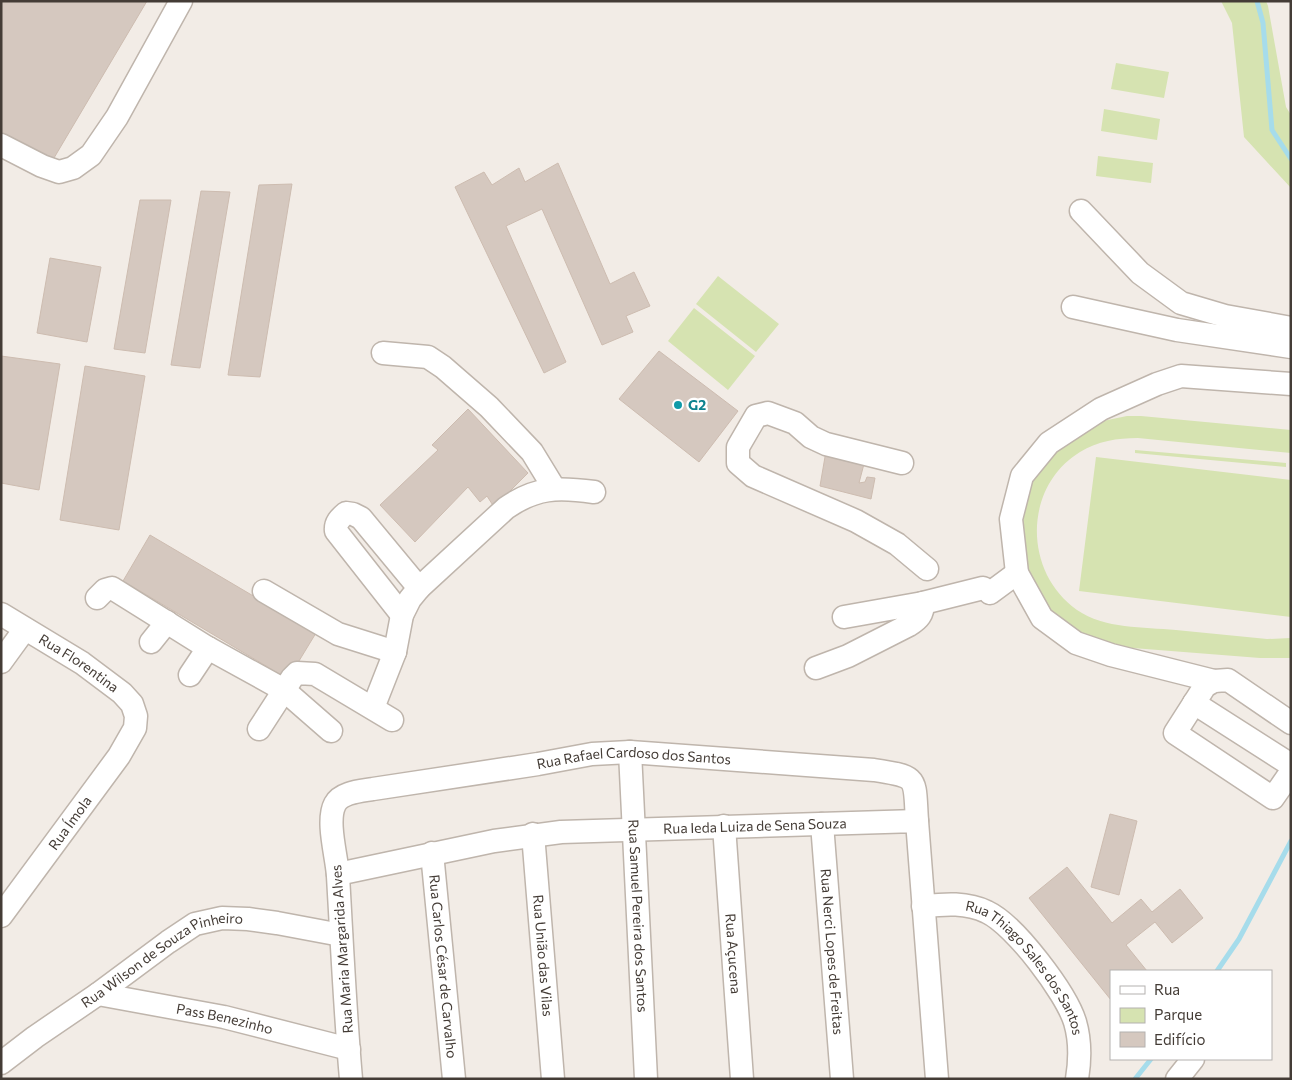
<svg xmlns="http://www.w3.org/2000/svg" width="1292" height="1080" viewBox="0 0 1292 1080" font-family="Commissioner,sans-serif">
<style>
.green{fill:#d6e3b1}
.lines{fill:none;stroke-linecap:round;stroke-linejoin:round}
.stream{stroke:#a6dceb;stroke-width:5}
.building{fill:#d5c8bf;stroke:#cdbcb0}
.minor-casing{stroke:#bfb5ac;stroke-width:25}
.minor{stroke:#fff;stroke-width:22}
.culture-dot{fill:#0f9aa8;stroke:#fff;stroke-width:2}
.labels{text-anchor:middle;stroke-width:4.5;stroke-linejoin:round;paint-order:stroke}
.culture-label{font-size:14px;font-weight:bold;fill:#0d838f;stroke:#fff;text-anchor:start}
.street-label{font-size:14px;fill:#443c36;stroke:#fff}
</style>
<rect width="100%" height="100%" fill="#f2ece6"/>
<path class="green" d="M1221,1H1266L1268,6L1286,107L1291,115V188L1244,137L1232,23Z
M1116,63L1169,72L1164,98L1111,89Z
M1104,109L1160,119L1157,140L1101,131Z
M1098,156L1153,163L1151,183L1096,176Z
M718,276L779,324L756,352L696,304Z
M694,308L755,356L728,390L668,341Z
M1127,416H1141L1291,430V453L1138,438C1117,438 1098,441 1080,452C1023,487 1023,572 1077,610C1105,629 1143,627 1176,630C1206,633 1237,636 1267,639L1291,638V658H1260L1120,647L1087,638L1046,608L1027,579L1019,511L1039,464L1093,423Z
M1135,450L1286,463V467L1135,453Z
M1096,457L1291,480V617L1079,591Z"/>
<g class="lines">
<path class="stream" d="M1257,1L1263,23L1272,130L1291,159
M1217,971L1239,939L1291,841
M1135,1079L1151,1059"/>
</g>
<path class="building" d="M1,1H147L51,163L1,133Z
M558,163L610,284L634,272L650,306L626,316L633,332L602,345L542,209L506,226L566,362L544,373L455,187L484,172L492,185L519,168L525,182Z
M292,184L260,377L228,375L259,185Z
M201,191L230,192L200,368L171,365Z
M140,200H171L145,353L114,349Z
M50,258L101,267L87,342L37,333Z
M659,351L738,411L699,462L619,399Z
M1,356L60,364L39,490L1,483Z
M85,366L145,376L119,530L60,520Z
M468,409L528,473L494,507L487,496L480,502L468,487L415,542L380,505L438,450L432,445Z
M826,451L865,460L859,483L865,482L867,477L875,478L871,499L820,486Z
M150,535L316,633L288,679L123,581Z
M1110,814L1137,821L1119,895L1091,887Z
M1067,867L1112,923L1141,899L1152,912L1180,889L1203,918L1172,943L1155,922L1126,945L1147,971H1111V1000L1029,898Z"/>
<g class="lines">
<g class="minor-casing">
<g id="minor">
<path d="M1,145L42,166L59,172L73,168L91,155L117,117L181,1"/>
<path d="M1081,211L1140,273L1181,303L1225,316L1291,328"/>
<path d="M1073,307L1177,330L1291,347"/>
<path d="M383,353L428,357L443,367L489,407L532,452L554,488"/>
<path d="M902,463L826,444L811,437L795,423L768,413L756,416L738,447V463L753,476L856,521L897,544L927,569"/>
<path d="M264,591L338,634L395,652"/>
<path d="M990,593L1017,573"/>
<path d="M97,598L105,590L112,588L208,648L284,690L331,731"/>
<path d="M923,603L983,588"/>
<path id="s1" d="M1,614L82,663L122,693L132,704L136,716L135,728L119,756L1,916"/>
<path d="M402,615L336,531C335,523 340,518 346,513L353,514L361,518L419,588"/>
<path d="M151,642L167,622"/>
<path d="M1,662L25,629"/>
<path d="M816,668L848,656L909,625C919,619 923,614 923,603L844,617"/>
<path d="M190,675L208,648"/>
<path d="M1214,681L1111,655L1076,643L1042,618L1017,573L1011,519L1022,476L1049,443L1101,409L1157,384L1181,376L1291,384"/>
<path d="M1194,703L1291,765"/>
<path d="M373,708L395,652L402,615L410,599L419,588L506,508C536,487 558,487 594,492"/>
<path d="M1291,723L1228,680L1214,681L1205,686L1175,733L1273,798L1291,772"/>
<path d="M259,729L292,678L297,673L315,674L392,720"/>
<path id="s2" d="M630,752L646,1079"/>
<path id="s3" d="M822,824L842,1079"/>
<path id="s4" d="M724,826L742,1079"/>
<path id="s5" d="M533,834L553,1079"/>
<path id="s6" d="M432,853L454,1079"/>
<path id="s7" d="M338,874L494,841L561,832L917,821L937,1079"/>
<path id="s8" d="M923,906C945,904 967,902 987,912C1015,925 1066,993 1075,1022C1080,1039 1080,1061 1077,1079"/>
<path id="s9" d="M98,994L224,1017L349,1049"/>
<path id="s10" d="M1,1063L35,1037L98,994L168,942L195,924L222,918L248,919L277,923L341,935"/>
<path id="s11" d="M351,1079C345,1011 342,944 338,876C337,857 326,821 335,804C341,792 362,791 373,789L538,764L592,754L630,752L874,770C920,777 914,777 917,821"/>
<path d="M1177,1079L1193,1059"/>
</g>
</g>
<use href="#minor" class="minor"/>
</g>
<circle class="culture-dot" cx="678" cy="405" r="5"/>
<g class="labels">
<g class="culture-label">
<text x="688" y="410">G2</text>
</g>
<g class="street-label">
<text dy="5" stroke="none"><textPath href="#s1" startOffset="92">Rua Florentina</textPath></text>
<text dy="5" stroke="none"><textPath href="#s11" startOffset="582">Rua Rafael Cardoso dos Santos</textPath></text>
<text transform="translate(70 823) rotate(-54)" y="5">Rua Ímola</text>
<text dy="5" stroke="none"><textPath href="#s7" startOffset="421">Rua Ieda Luiza de Sena Souza</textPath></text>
<text dy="5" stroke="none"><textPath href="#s2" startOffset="164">Rua Samuel Pereira dos Santos</textPath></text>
<text transform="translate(342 949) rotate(-94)" y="5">Rua Maria Margarida Alves</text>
<text dy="5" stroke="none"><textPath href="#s3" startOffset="128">Rua Nerci Lopes de Freitas</textPath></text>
<text dy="5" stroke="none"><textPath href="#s4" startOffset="128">Rua Açucena</textPath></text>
<text dy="5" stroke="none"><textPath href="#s5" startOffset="122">Rua União das Vilas</textPath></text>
<text dy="5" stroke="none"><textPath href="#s10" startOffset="194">Rua Wilson de Souza Pinheiro</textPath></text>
<text dy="5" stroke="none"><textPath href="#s6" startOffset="114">Rua Carlos César de Carvalho</textPath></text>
<text dy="5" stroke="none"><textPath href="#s8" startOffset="132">Rua Thiago Sales dos Santos</textPath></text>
<text dy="5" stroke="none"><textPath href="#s9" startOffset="129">Pass Benezinho</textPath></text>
</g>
</g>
<rect width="1292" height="1080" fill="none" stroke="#443c36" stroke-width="5"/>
<rect x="1110" y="970" width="162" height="90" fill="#ffffff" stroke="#b4b1af"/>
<rect x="1120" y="986" width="25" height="8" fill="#ffffff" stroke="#b4b1af"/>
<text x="1154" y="995" font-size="15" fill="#443c36">Rua</text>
<rect x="1120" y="1008" width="25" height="15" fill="#d6e3b1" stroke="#b4b1af"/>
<text x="1154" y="1020" font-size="15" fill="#443c36">Parque</text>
<rect x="1120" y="1032" width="25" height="15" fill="#d5c8bf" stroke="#b4b1af"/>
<text x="1154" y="1045" font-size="15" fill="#443c36">Edifício</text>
</svg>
